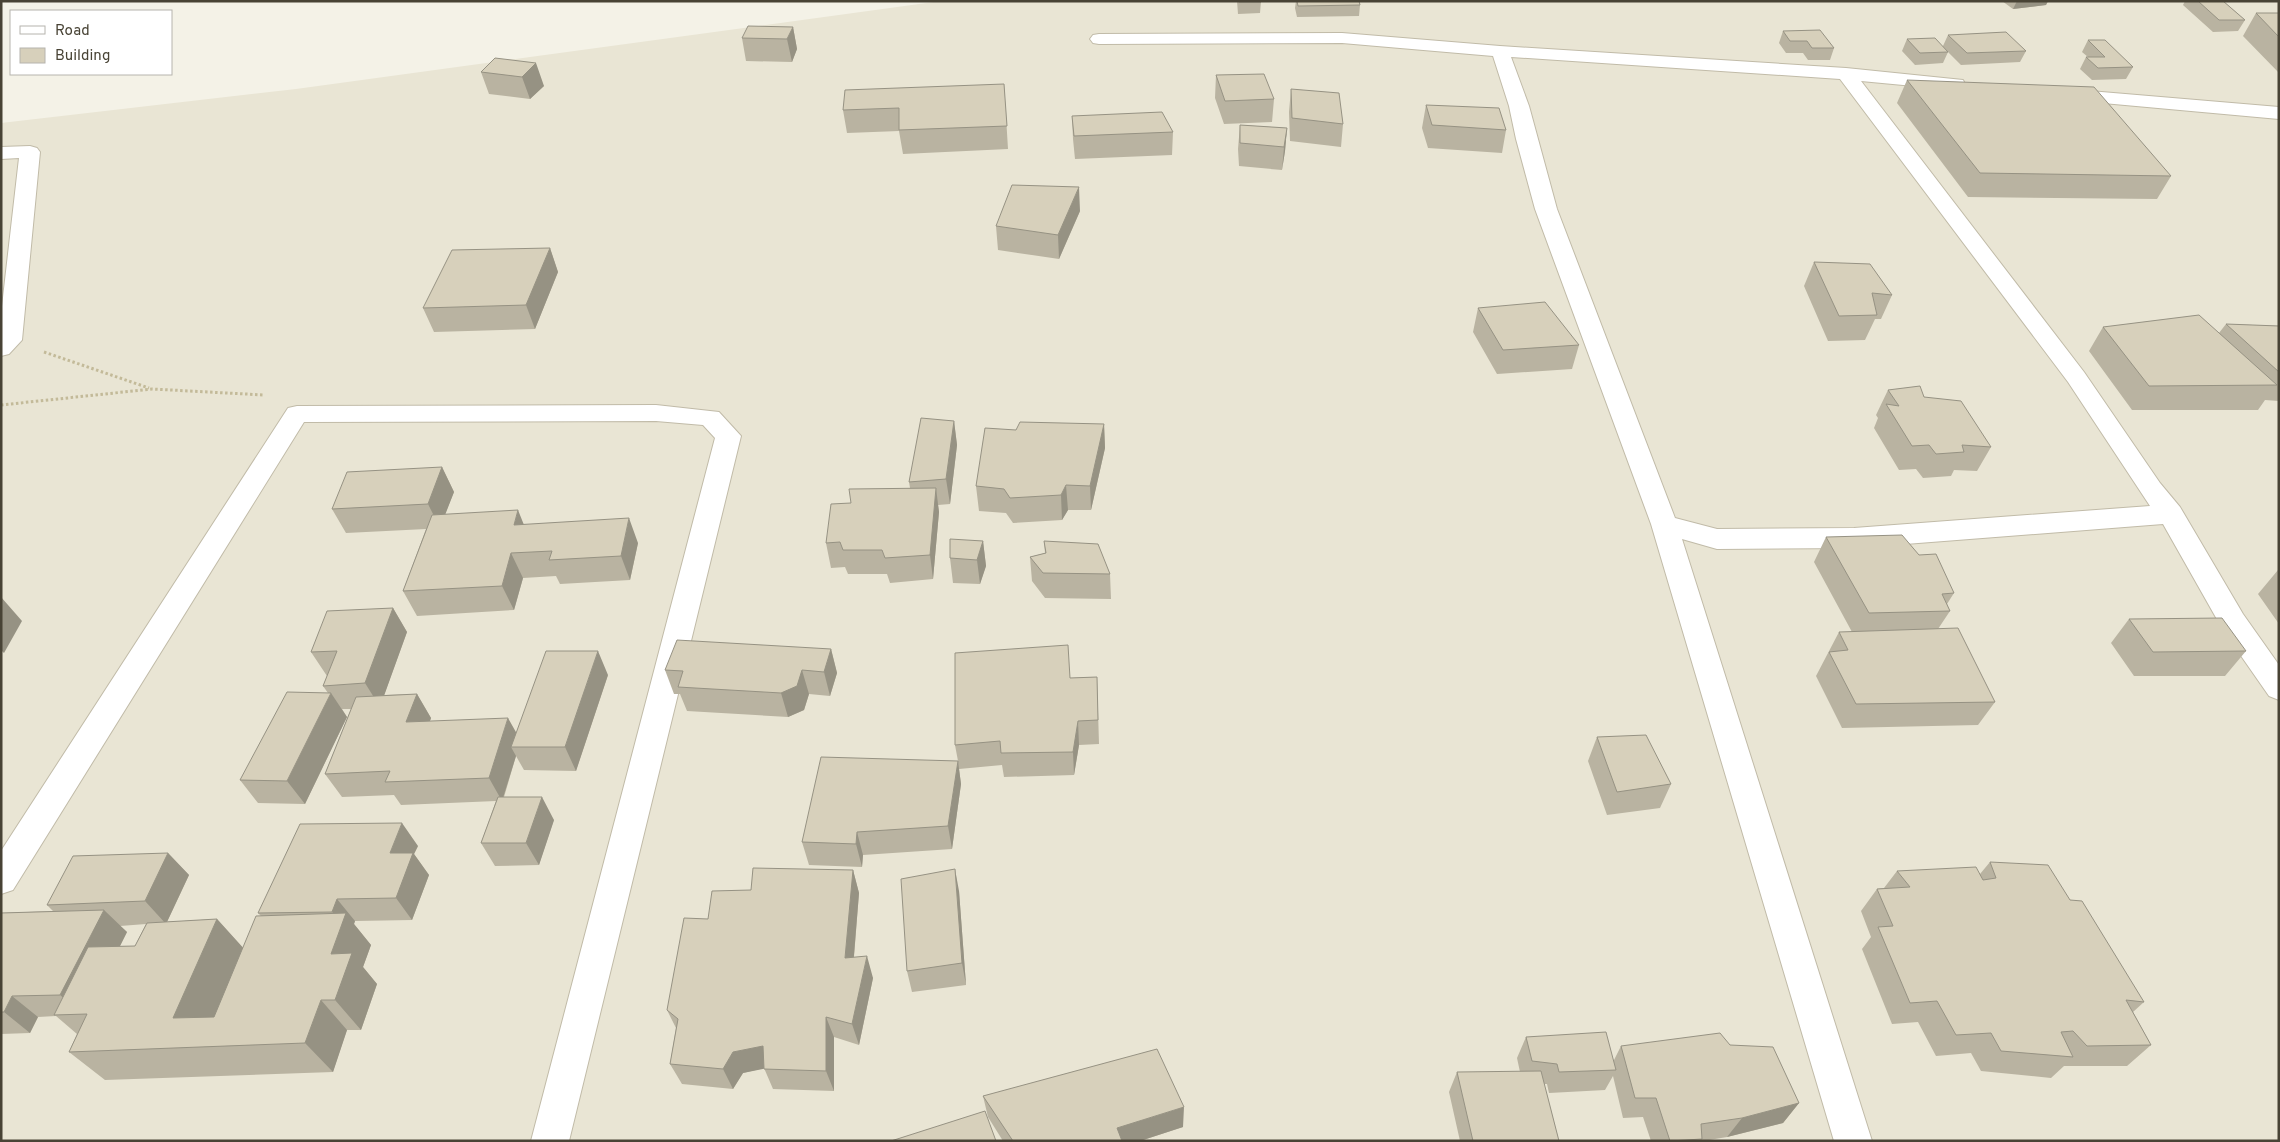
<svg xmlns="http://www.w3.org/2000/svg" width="2280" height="1142" viewBox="0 0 2280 1142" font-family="Overpass,sans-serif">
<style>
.residential{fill:#e9e5d4}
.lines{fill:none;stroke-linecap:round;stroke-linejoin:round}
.minor-casing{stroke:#c1bba8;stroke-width:2}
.path{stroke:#c3ba99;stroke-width:3;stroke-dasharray:2.5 2.5;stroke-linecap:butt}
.minor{fill:#fff;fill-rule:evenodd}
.wall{fill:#b9b3a1;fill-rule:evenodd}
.shaded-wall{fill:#969283}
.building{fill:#d7d0bb;stroke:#969283}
</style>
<rect width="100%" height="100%" fill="#f4f2e7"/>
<path class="residential" d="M941,1H2279V1141H1V123L296,89Z"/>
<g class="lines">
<g class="minor-casing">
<path id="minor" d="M1342,33L1500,46L1846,68L1963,80L1965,84L1963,88L1956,90L1861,81L2084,372L2160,483L2180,507L2243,614L2279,665V700L2269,696L2223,630L2163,524L1854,548L1717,549L1682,539L1872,1141H1834L1651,524L1535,209L1516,139L1509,106L1493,56L1342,43L1099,44L1093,43L1090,39L1093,35L1099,34ZM1511,57L1840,79L2068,382L2150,506L1854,528L1717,529L1675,518L1557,209L1529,106Z
M2066,89L2279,107V119L2059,99L2057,95L2059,91Z
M30,146L37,148L40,152L22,340L9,354L1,356V315L19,158L1,159V147Z
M656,405L719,412L741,436L569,1141H531L715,438L703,425L656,421L304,422L13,890L1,894V851L288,408L297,406Z"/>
</g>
<path class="path" d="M44,352L149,388
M1,405L152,389L264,395"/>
<use href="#minor" class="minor"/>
</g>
<path class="wall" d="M1237,1H1261L1260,13L1238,14Z
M1296,1H1359L1360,5L1359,16L1297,17L1295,8Z
M2002,1H2048L2046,5L2013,9Z
M2185,1H2223L2245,20L2238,31L2213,32L2183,5Z
M2256,13H2279V73L2243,36Z
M793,27L797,49L792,62L746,61L742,38Z
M1783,31L1834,48L1830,60H1808L1803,53H1786L1779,43Z
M1948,35L2026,51L2020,62L1961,65L1948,52L1943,63L1915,65L1902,51L1907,39L1943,46Z
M2088,40L2133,67L2126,79L2092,80L2080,69L2086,57H2088L2082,52Z
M495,58L544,86L530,99L489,94L481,72Z
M1216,75L1274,99L1272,122L1224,124L1215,98Z
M1907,80L2171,176L2157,199L1968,197L1897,103Z
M1004,84L1008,149L903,154L899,131L847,133L843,110Z
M1291,89L1343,124L1341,147L1290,141L1289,112Z
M1426,105L1506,130L1502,153L1428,148L1422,128Z
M1072,116L1173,132L1172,155L1075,159L1073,139Z
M1240,125L1287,128L1285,151L1282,170L1239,166L1238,149Z
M1080,211L1059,259L998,250L996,226Z
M550,248L558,272L535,329L434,332L423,308Z
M1814,262L1892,295L1881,319H1875L1865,340L1828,341L1804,286Z
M1478,308L1579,345L1572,369L1497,374L1473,332Z
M2226,324L2279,326V401L2265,400L2258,410H2132L2089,351L2103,327L2219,333Z
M1888,390L1924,397L1991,447L1977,471L1954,470L1951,476L1923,478L1916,469L1899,470L1874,428L1878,418L1876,415Z
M954,421L957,445L950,504L938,505L939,512L933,579L890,583L887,574H848L845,567L831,568L826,543L851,503L910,488L909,482Z
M1104,424L1105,448L1091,510H1068L1062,520L1013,523L1006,513L979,511L976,486L1016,430Z
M442,467L454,492L445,514L524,524L638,543L630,580L560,584L556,576L523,578L514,610L417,616L403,591L426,529L346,533L332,509Z
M1826,537L1954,593L1947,604L1950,611L1938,629L1995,702L1978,725L1842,728L1816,676L1839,632H1852L1814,562Z
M983,541L986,566L980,584L953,583L950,558Z
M1044,541L1110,574L1111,599L1045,598L1032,581L1030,557L1045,553Z
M2278,570H2279V624L2258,594Z
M393,608L407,632L384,695L417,694L431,718L430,721L516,733L608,675L576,771L524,770L516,756L504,797L554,820L539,865L495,866L481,843L496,801L401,805L394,795L342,797L325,774L351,709H342L347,717L305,804L258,803L240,780L328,693L323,686L327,676L311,652Z
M2129,619L2246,651L2225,676H2134L2111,643Z
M831,649L837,673L830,696L809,694L804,710L788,717L687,711L680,694H674L665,670Z
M1097,677L1099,744L1079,745L1074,775L1004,777L1002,765L959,769L961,784L952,849L863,855L862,867L809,865L802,842L958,761L955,745L1070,678Z
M1597,737L1671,784L1660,808L1607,815L1588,761Z
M418,846L414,854L429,875L412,920L355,921L354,924L371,945L363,967L377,984L361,1030H347L333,1072L105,1080L69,1052L77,1034L56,1016L38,1017L30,1033L1,1034V913L53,911L47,905L168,853L189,875L167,922L217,919L243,948L261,916L258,913ZM146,924L135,946H120L127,932L120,926Z
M1990,862L2070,900L2144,1002L2133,1012L2151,1045L2127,1066H2064L2051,1078L1981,1071L1971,1053L1936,1056L1918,1022L1892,1024L1862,949L1871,937L1861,911L1877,889L1884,888L1897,871L1980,874Z
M853,870L859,893L854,957L873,978L859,1045L834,1037V1091L773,1089L764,1068L743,1073L733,1089L682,1084L670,1064L676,1028L667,1010L708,919L751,890Z
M959,891L966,985L912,992L907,971Z
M1526,1037L1614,1060L1621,1046L1730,1045L1799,1103L1783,1123L1727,1137L1703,1141H1651L1643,1117L1623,1118L1613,1076L1605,1090L1549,1093L1547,1084H1544L1559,1141H1460L1449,1092L1457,1072H1520L1517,1058Z
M983,1096L1183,1127L1140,1141H1003L988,1117Z"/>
<path class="shaded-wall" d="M2017,1H2048L2046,5L2013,9Z
M793,27L797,49L792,62L787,39Z
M536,63L544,86L530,99L522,77Z
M1287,128L1285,151L1282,170L1284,147Z
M1079,187L1080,211L1059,259L1058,235Z
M550,248L558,272L535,329L526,305Z
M954,421L957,445L950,504L946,479Z
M1104,424L1105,448L1091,510L1090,486Z
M442,467L454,492L440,528L428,504Z
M1066,485L1068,510L1062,520L1061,495Z
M936,488L939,512L933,579L930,555Z
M518,510L528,535L514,525Z
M629,518L638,543L630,580L621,556Z
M983,541L986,566L980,584L977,560Z
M511,553L523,578L514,610L502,586Z
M1,597L22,621L4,653L1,650Z
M393,608L407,632L380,707L365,683Z
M831,649L837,673L830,696L824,672Z
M598,651L608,675L576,771L565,747Z
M802,670L809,694L804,710L788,717L781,693Z
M331,693L347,717L305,804L287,781Z
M417,694L431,718L421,745L406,722Z
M508,718L521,741L511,747L516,756L502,801L489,778Z
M1078,721L1079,745L1074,775L1073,752Z
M958,761L961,784L952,849L948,826Z
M542,797L554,820L539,865L526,843Z
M402,823L418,846L414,854L429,875L412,920L396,898L390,853Z
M857,832L863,855L862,867L856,844Z
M168,853L189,875L166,924L145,901Z
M955,869L959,891L966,985L962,963Z
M853,870L859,893L852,979L845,958Z
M337,899L355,921L354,924L371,945L363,967L377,984L361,1030L335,1000L331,954L342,924L332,912Z
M104,910L127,932L86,1014H82L60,995Z
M217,919L246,951L205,1047L173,1018Z
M867,956L873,978L859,1045L852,1024Z
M12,996L38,1017L30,1033L4,1012Z
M321,1000L347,1030L333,1072L305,1043Z
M826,1017L834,1037V1091L826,1071Z
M763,1046L772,1067L743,1073L733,1089L723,1069L733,1052Z
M1799,1103L1783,1123L1727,1137L1742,1118Z
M1184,1107L1183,1127L1140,1141H1118L1117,1128Z"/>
<path class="building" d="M1239,1H1261V2H1239Z
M1297,1H1359L1360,5L1298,6Z
M2198,1H2223L2245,20H2219Z
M2256,13H2279V37Z
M748,26L793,27L787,39L742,38Z
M1820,30L1834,48H1812L1807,41H1790L1783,31Z
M2006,32L2026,51L1967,53L1948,35Z
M1935,38L1948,52L1920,53L1907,39Z
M2088,40H2105L2133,67L2098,68L2086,57H2105Z
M495,58L536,63L522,77L481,72Z
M1264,74L1274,99L1225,101L1216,75Z
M1907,80L2094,87L2171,176L1980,173Z
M1004,84L1007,126L899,130V108L843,110L845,90Z
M1291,89L1339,93L1343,124L1292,118Z
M1426,105L1499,108L1506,130L1432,125Z
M1162,112L1173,132L1074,136L1072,116Z
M1240,125L1287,128L1284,147L1240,143Z
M1012,185L1079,187L1058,235L996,226Z
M550,248L526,305L423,308L452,250Z
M1814,262L1870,264L1892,295L1872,293L1877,315L1839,316Z
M1545,302L1579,345L1503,350L1478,308Z
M2199,315L2277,385L2149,386L2103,327Z
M2226,324L2279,326V372Z
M1920,386L1924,397L1961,401L1991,447L1962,445L1964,452L1936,454L1929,445L1912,446L1886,404L1899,406L1888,390Z
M921,418L954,421L946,479L909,482Z
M1020,422L1104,424L1090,486L1066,485L1061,495L1010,498L1004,489L976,486L985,428L1016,430Z
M442,467L428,504L332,509L347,472Z
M936,488L930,555L885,558L882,550H843L840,542L826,543L831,504L851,503L849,489Z
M518,510L514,525L629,518L621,556L549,560L552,551L511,553L502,586L403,591L432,515Z
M1902,535L1919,555L1936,554L1954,593L1942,594L1950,611L1869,613L1826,537Z
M950,539L983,541L977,560L950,558Z
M1044,541L1098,544L1110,574L1043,573L1030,557L1046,553Z
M393,608L365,683L323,686L337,651L311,652L327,611Z
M2222,618L2246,651L2153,652L2129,619Z
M1958,628L1995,702L1856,704L1829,652L1848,650L1839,632Z
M677,640L831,649L824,672L802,670L797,686L781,693L678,687L683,671L665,670Z
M1068,645L1070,678L1097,677L1098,720L1078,721L1073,752L1001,753L1000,741L955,745V653Z
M546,651H598L565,747H511Z
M287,692L331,693L287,781L240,780Z
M417,694L406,722L508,718L489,778L385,782L390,771L325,774L356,697Z
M1646,735L1671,784L1617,792L1597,737Z
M821,757L958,761L948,826L857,832L856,844L802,842Z
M498,797H542L526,843H481Z
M402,823L390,853H413L396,898L337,899L332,912L258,913L300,824Z
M168,853L145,901L47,905L73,856Z
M1990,862L2048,865L2070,900L2082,901L2144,1002L2126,1000L2151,1045L2087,1046L2073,1031L2061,1032L2073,1057L2001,1051L1991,1033L1956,1035L1937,1001L1910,1003L1878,927L1893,926L1877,889L1910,887L1897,871L1976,867L1983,880L1996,878Z
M753,868L853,870L845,958L867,956L852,1024L826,1017V1071L764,1069L763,1046L733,1052L723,1069L670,1064L678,1019L667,1010L684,918L708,919L712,891L751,890Z
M955,869L962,963L907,971L901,879Z
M104,910L60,995L12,996L4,1012H1V913Z
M346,913L331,954L352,953L335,1000H321L305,1043L69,1052L87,1014L54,1015L88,947L135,946L147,923L217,919L173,1018L214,1017L256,916Z
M1606,1032L1616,1070L1559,1072L1557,1064L1532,1061L1526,1037Z
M1720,1033L1730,1045L1773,1047L1799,1103L1742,1118L1701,1124L1702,1139L1670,1141L1656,1098H1635L1621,1046Z
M1157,1049L1184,1107L1117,1128L1122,1141H1013L983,1096Z
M1541,1071L1559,1141H1473L1457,1072Z
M985,1111L996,1141H891Z"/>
<rect width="2280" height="1142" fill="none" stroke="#484335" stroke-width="5"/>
<rect x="10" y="10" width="162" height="65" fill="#ffffff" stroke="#b6b4ae"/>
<rect x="20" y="26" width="25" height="8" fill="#ffffff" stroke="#b6b4ae"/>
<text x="55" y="35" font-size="15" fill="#484335">Road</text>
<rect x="20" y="48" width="25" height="15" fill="#d7d0bb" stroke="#b6b4ae"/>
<text x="55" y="60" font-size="15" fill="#484335">Building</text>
</svg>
